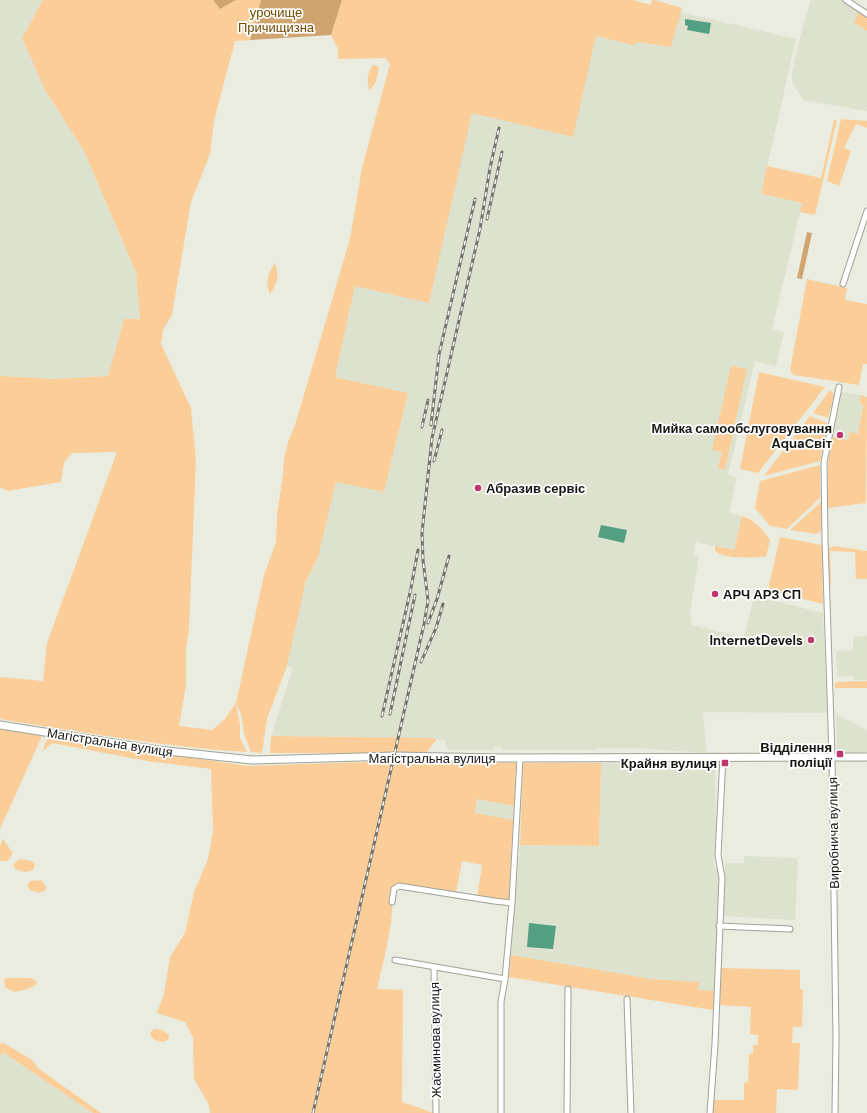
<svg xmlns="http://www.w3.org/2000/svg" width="867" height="1113" viewBox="0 0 867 1113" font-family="'DM Sans',sans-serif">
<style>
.built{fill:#dce2ce}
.green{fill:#fbce99}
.forest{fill:#d0a46e}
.water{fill:#539f82}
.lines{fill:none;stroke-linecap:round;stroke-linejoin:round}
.street-casing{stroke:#9fa396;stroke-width:7}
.secondary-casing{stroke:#9fa396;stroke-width:9}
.street{stroke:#fff;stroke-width:5}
.secondary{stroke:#fff;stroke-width:7}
.rail-casing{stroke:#73756c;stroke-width:3}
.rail{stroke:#fff;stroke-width:1.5;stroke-dasharray:4.5;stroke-linecap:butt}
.poi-dot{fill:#c0356e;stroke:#fff;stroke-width:1.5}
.labels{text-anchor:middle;stroke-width:3.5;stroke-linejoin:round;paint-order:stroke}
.park-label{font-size:13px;fill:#734900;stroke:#fff}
.poi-label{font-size:13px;font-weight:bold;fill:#161712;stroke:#fff;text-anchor:end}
.street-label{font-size:13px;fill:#161712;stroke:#fff}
</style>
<rect width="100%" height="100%" fill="#e9ecdf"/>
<path class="built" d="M0,0H43L22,38L45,90L84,151L136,274L140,319H124L108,376L54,379L0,376Z
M417,0L638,42L671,47L680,12L796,39L761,194L802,203L772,329L784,332L776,366L755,361L728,475L737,477L729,513L742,516L734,550L695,542L694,555L699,556L690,613L692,625L744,638L754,596L823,613L827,713L703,712L707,753L635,748H600L593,750H501V747H495V750H449L445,744L446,741L431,738L271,736L293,668L287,666L306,581L318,558L336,481L384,492L408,393L335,377L355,285L369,289Z
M811,0H842L859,11L854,23L867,31V111L803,100L792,82V73L800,37Z
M841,392L861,395L860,404H863L858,434L848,440L833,437Z
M867,636V680H854L853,676L837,677L836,651L853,650V637Z
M836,714L867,730V752L839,753L837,751Z
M601,763L705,766V768H710L711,766H715L716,833L714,868H718L719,878L714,991L698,990V982L651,979L511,955L520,845L599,846Z
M477,799L514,806L513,820L475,813Z
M744,856L798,858L795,920L723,916L725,863H744Z
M4,1053L93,1113H0V1055Z"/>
<path class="green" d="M43,0H213L220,9L236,0H261L250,40L235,41L214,121L210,154L191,202L172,315L163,330L161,344L191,408L196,461L189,628L186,649V685L179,726L212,730L225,719L236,703L264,575L276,542L277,514L283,474L284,459L288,442L295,425L350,239L362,168L390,64L385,58L338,59V49L331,35L342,0H633L651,5L652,0H655L682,8L671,47L638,42L633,45L596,36L573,137L472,113L429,303L355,286L335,377L408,393L384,492L336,482L318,558L306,581L287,666L267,719L262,753L251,752L244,734L241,714L236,704L240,725V738L247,752C164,747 82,732 0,719V677L43,681L47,643L117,452L73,453L64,462L61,482L7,491L0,487V376L54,379L108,376L124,319H140L136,273L84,151L45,90L22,38Z
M859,11L867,17V31L854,23Z
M373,65L378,66L379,68L376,82L371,89H369C367,81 367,72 373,65Z
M841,119L867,121V128L856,124L844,148L851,151L839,186L827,181Z
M834,120H837L815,215L800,212L802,203L761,194L767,166L821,178Z
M275,263C279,276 278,283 270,294C265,282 268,273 275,263Z
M807,279L847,288L845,300L867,304V364H863L859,385L794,375L790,370Z
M731,366L747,369L725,470L718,468L722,452L712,450Z
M759,372L825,387L758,473L740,469Z
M830,390L834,395L828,418L813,413Z
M861,395L867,397L866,503L828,508V461L833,437L848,440L850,432L858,434L863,405L860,404Z
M810,416L827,423L820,461L764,476Z
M820,465V498L787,529L770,526L755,508L760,481Z
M821,502V531L816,534L790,530Z
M742,516C753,519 763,529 770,540L766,557C752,557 726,560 715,551V546L734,550Z
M780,537L822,545L823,604L768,590Z
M834,546L867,551V579H856L855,552L830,551L831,586L829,582L828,553L830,548Z
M867,681V688H835V684L837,682Z
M0,729L42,736L0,829Z
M271,736L431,738L437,739L426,753H270Z
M48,737L248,766L397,761L516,763L514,806L477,799L475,813L513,820L509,901L477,897L482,865L462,861L456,893L399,884L392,888C395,920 384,959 377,989L403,990L402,1102L434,1113H210L209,1105L194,1079L193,1038L185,1022L157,1013L164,994L170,957L185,933L194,892L208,859L213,831L211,769L147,761L52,743L42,752Z
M523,763H601L599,846L520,845Z
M3,839L13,853L8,861H0V846Z
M20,859L32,861L35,865L33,870L25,872L15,869L13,864Z
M41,880L46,886V890L38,893L30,890L27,886L30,881Z
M511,955L651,979L699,982L698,990L714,991L713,1010L509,977Z
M721,968L800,970V989H803L802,1027H793L792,1043H800L798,1090L777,1089L776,1113H713V1100H744V1083L748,1082L749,1054H753V1045H758V1035L750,1034L751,1007L720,1005Z
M5,978H31L36,981L37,984L28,989L14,992L5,987L4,980Z
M154,1029L162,1030L169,1035L168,1040L164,1042C157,1041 152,1040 150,1033Z
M4,1043L32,1060L38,1068L101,1113H93L4,1053L0,1055V1044Z"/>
<path class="forest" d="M213,0H236L220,9Z
M261,0H342L331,35L250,40Z
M807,232L812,233L802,279L797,278Z"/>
<path class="water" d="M685,19L711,23L709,34L687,30L688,26L685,25Z
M601,525L627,530L624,543L598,537Z
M529,923L556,926L553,949L527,947Z"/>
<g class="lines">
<g class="street-casing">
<path id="street" d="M846,0L867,14
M843,284L867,211
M392,902L394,889L399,886L494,901L512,903
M719,926L790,929
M395,960L505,979
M434,967L436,1113
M627,999L631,1113
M501,1113V1002L505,979L512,903L520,758
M567,1113L568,989
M710,1113L715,1044L722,878L718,855L723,757
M835,1113L836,1038L832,757L825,540L824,462L839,387"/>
</g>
<g class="secondary-casing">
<path id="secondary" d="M0,725L158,750L252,760L395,756L498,758L867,757"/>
</g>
<use href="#street" class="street"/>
<use href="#secondary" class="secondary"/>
<g class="rail-casing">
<path id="rail" d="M487,219L502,152
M438,359L475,199
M431,425L439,355
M422,427L428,400
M434,461L442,430
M428,623L437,599L449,556
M421,662L436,628L443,604
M390,714L415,595
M382,716L411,588L418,550
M313,1113L424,624L428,601L427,592L423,560L422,533L432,438L480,229L490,168L499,128"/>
</g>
<use href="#rail" class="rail"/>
</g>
<g class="poi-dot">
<circle cx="840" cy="435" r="4"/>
<circle cx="478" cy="488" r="4"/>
<circle cx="715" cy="594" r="4"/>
<circle cx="811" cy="640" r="4"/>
<rect x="836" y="750" width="8" height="8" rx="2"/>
<rect x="721" y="759" width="8" height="8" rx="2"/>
</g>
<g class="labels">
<g class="park-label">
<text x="276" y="17">урочище<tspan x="276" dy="15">Причищизна</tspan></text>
</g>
<g class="poi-label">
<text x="832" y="433">Мийка самообслуговування<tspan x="832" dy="15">AquaСвіт</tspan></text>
<text x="486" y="493" text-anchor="start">Абразив сервіс</text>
<text x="723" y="599" text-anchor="start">АРЧ АРЗ СП</text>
<text x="803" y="645">InternetDevels</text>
<text x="832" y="752">Відділення<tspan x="832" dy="15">поліції</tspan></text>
<text x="717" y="768">Крайня вулиця</text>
</g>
<g class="street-label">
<text transform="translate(110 742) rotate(9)" y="5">Магістральна вулиця</text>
<text x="432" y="763">Магістральна вулиця</text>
<text transform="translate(833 833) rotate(-91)" y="5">Виробнича вулиця</text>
<text transform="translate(435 1040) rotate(-91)" y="5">Жасминова вулиця</text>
</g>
</g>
</svg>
